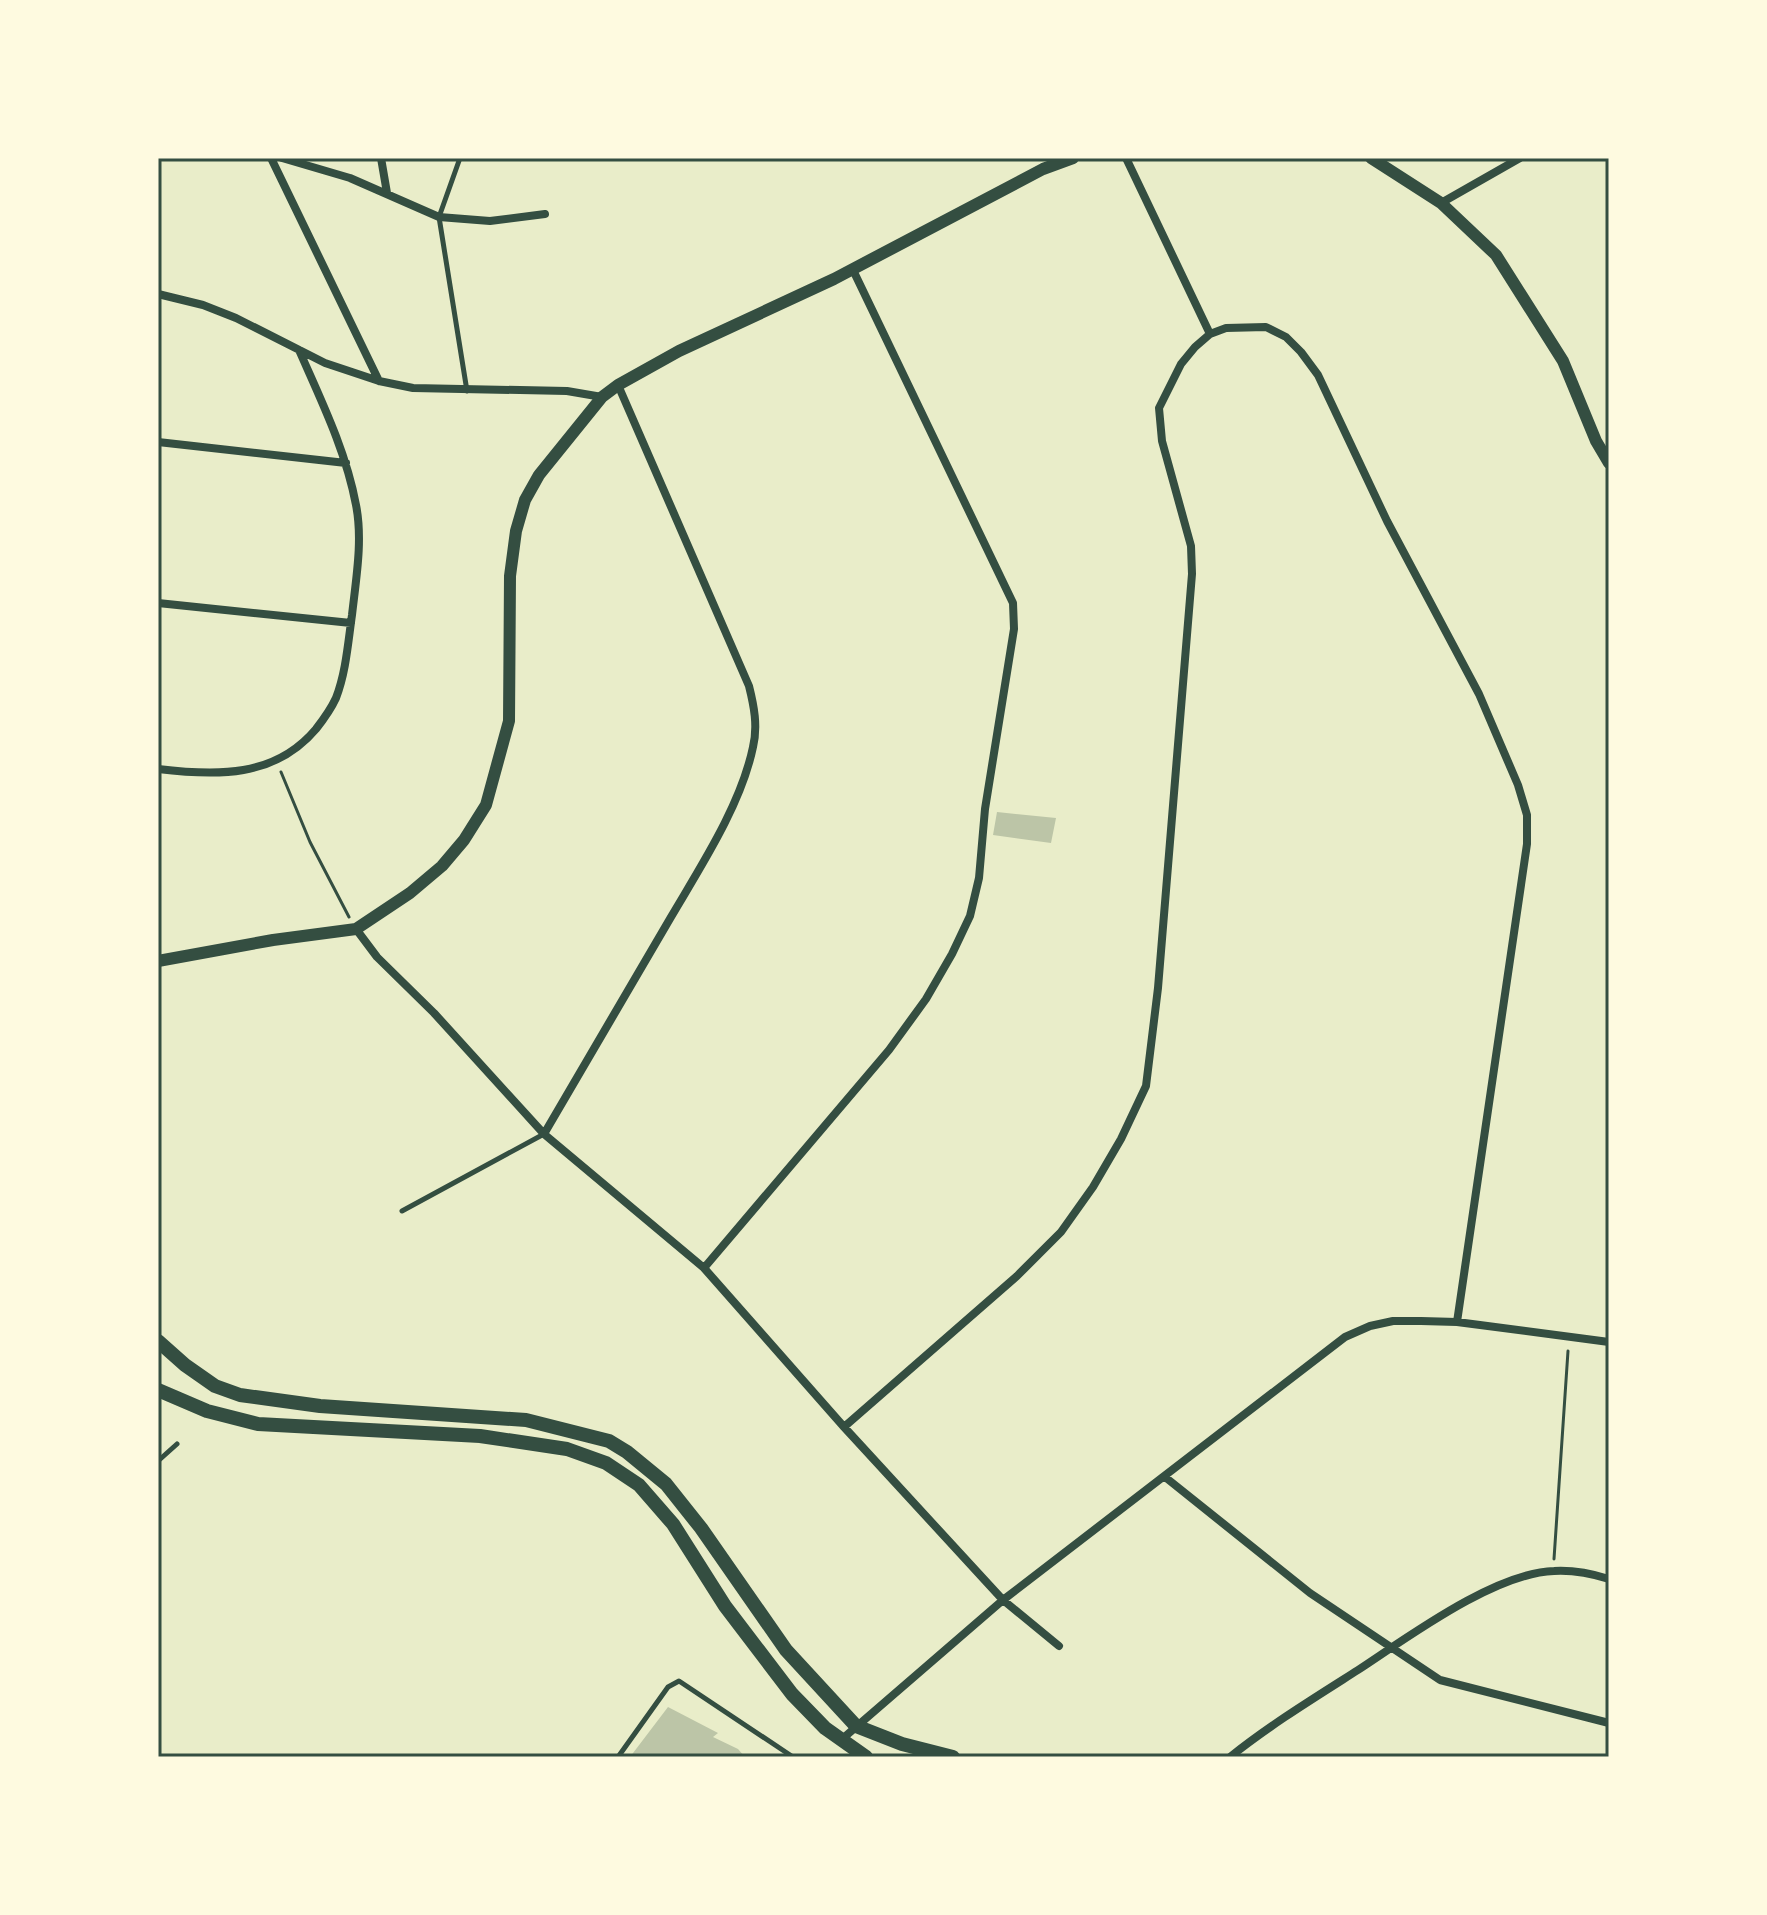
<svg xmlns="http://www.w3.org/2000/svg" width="1767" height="1915" viewBox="0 0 1767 1915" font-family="'Golos Text',sans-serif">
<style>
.building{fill:#bcc5a7}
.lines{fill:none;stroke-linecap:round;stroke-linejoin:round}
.path{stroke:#344e41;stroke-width:3}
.service{stroke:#344e41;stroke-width:5}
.minor{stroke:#344e41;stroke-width:8}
.tertiary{stroke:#344e41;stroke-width:12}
.secondary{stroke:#344e41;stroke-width:14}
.neatline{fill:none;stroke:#344e41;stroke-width:3}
</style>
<rect width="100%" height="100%" fill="#e9edc9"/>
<path class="building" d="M997,812L1056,818L1051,843L993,835Z
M668,1707L718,1733L713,1737L738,1749L745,1757H630Z"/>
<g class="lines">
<path class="path" d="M281,772L310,842L349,917
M1554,1559L1568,1351"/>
<path class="service" d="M460,158L439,217L467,391
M402,1211L544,1134
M158,1461L177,1444
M618,1757L668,1687L679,1681L793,1757"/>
<path class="minor" d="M271,158L379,381
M282,158L350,178L439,217L490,221L545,214
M381,158L387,193
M1126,158L1210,334
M1441,203L1520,158
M158,294L203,305L236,318L325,363L379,381L413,388L567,391L602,397
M158,442L346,463
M158,603L351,623
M158,769C216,776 275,778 316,729C323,720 331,709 336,698C346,672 348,643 352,615C356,579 363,540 356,505C346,451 321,400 299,350
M356,929L377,957L434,1013L544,1134L704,1268L844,1427L1003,1600L1059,1646
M544,1134C586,1062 629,990 671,917C701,866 741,805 753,747C758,726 754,706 749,686L618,385
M704,1268L889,1050L926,999L952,954L970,916L979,878L985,809L1014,629L1013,603L853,270
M844,1427L1017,1276L1061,1232L1093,1187L1121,1139L1146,1086L1158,988L1192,574L1191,546L1162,441L1159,408L1181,364L1195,347L1210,334L1226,328L1266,327L1286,337L1301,352L1318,375L1387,521L1479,694L1518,785L1527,815V844L1457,1322
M1165,1477L1310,1593L1440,1680L1609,1723
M841,1740L1003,1600L1345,1337L1370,1326L1393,1321H1421L1457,1322L1609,1342
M1230,1757C1270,1725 1314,1698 1358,1670C1407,1638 1494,1573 1554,1571C1571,1570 1593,1574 1609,1579"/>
<path class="tertiary" d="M1371,158L1441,203L1496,255L1563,361L1596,441L1609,463
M158,961L273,940L356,929L410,893L442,866L464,840L486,805L509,721L510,576L516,531L525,500L539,475L602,397L618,385L679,351L834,279L1043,169L1073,158"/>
<path class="secondary" d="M158,1341L185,1365L215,1386L240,1395L320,1406L526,1420L609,1441L627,1452L666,1484L701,1528L786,1650L856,1726L902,1744L953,1757
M158,1390L207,1411L258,1424L480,1436L567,1449L606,1463L639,1485L673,1524L725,1606L792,1694L825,1728L866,1757"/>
</g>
<rect width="1767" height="1915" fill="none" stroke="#fefae0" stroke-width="320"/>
<rect x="160" y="160" width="1447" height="1595" class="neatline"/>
</svg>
